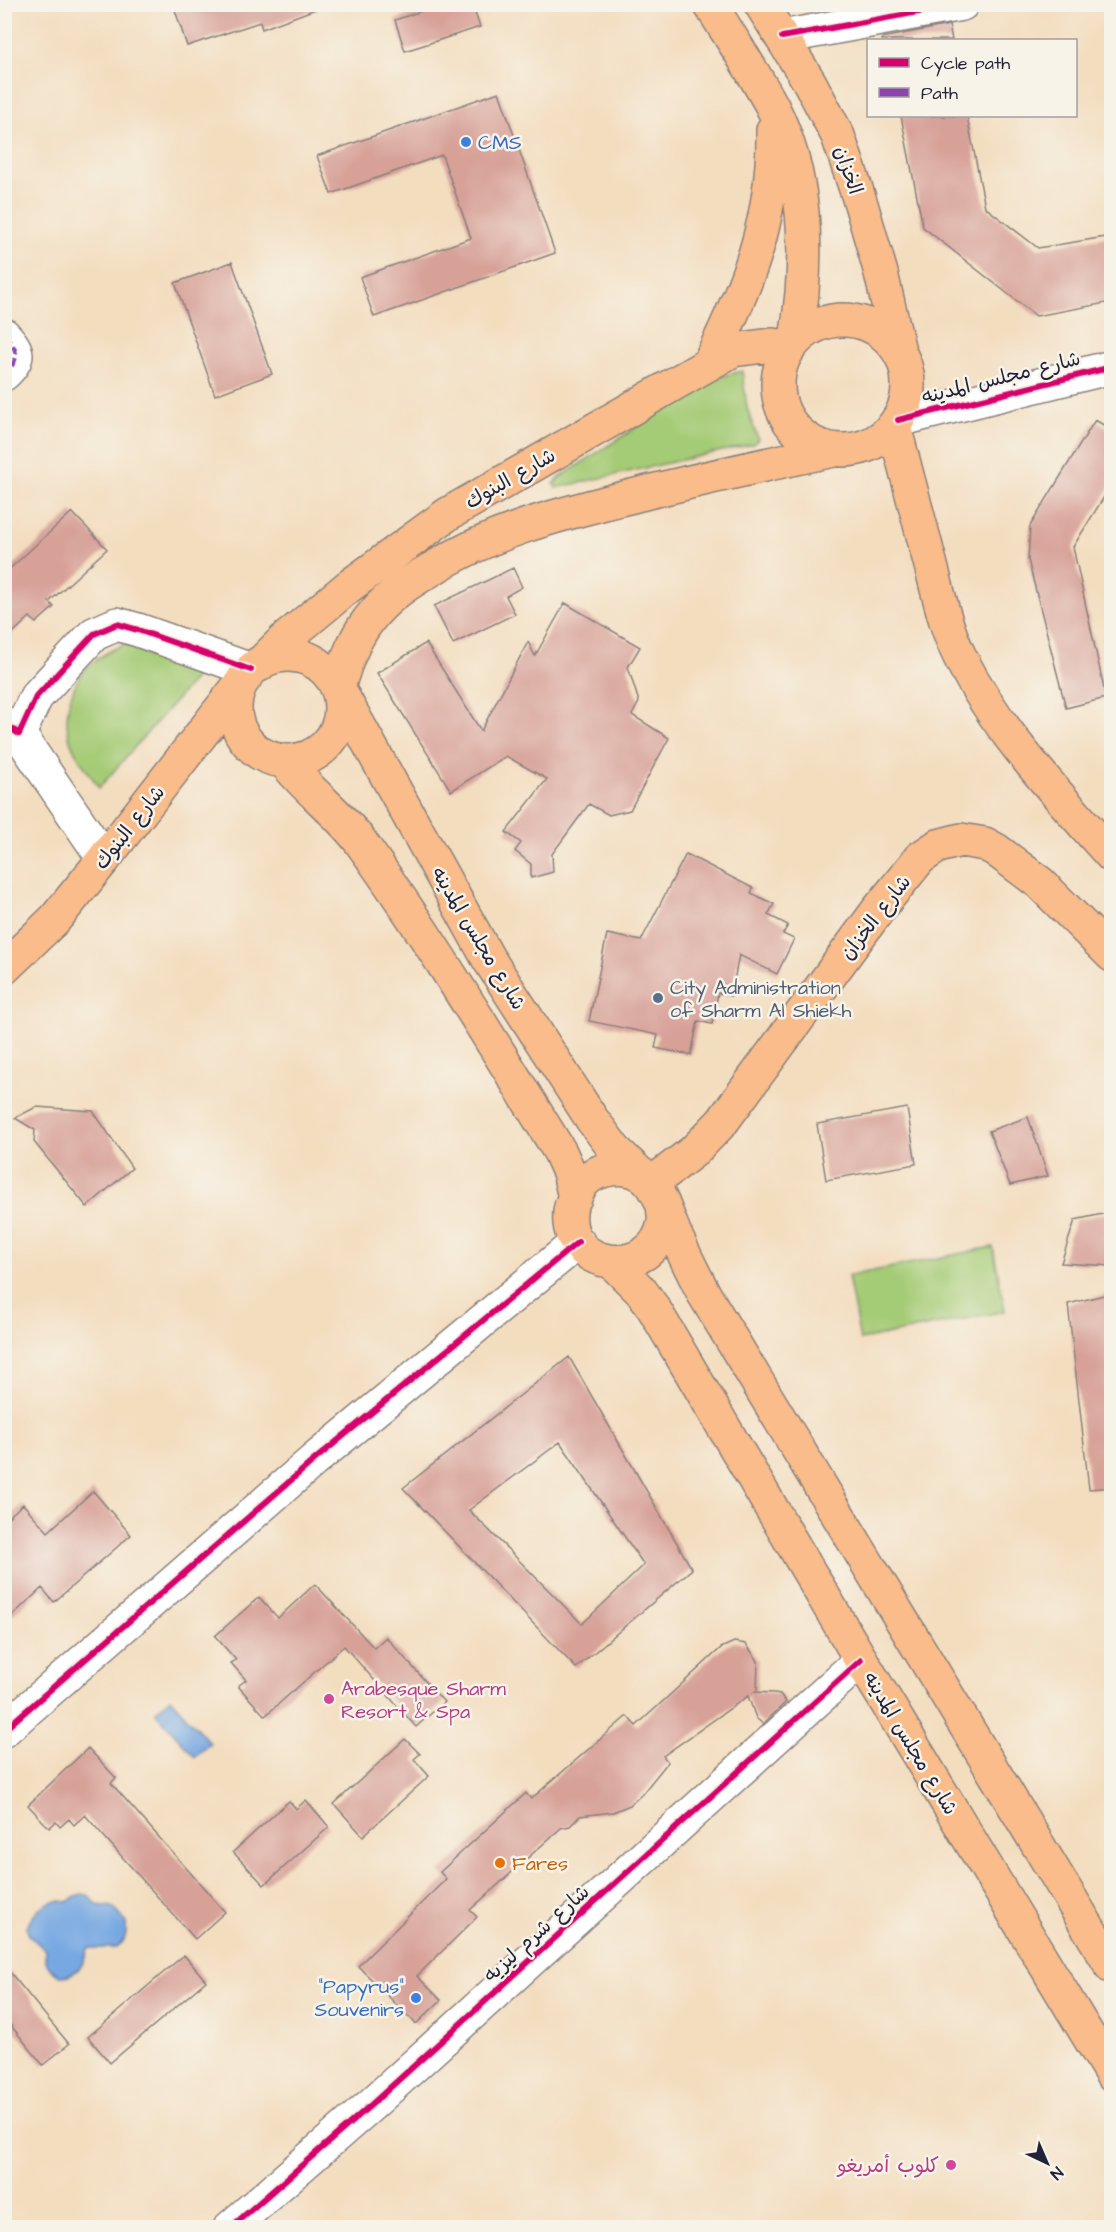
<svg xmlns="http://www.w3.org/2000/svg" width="1116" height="2232" viewBox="0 0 1116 2232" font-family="'Architects Daughter','Playpen Sans Arabic',sans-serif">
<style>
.green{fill:#a4cb75;stroke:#637658;stroke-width:1.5}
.water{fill:#77a8e2;stroke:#4c658e;stroke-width:1.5}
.building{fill:#d7a198;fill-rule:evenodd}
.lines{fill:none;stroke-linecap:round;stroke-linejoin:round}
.minor-casing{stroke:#8a807d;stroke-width:36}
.major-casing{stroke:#8a807d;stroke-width:36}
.minor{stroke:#fff;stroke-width:33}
.major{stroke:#f9bc8a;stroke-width:33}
.quiet{stroke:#8e44ad;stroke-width:4.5;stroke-dasharray:9 4.5;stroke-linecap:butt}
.cycleway-casing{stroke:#f7f3e8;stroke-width:10}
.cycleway{stroke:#d6006c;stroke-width:6}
.shop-dot{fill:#3f7fe0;stroke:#f7f3e8;stroke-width:2}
.service-dot{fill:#5c6f8a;stroke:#f7f3e8;stroke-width:2}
.hotel-dot{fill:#d1479c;stroke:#f7f3e8;stroke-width:2}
.food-dot{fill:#e8710a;stroke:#f7f3e8;stroke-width:2}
.labels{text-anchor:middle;stroke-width:5;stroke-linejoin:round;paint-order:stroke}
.shop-label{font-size:20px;fill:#366cbe;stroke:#f7f3e8;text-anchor:start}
.street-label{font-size:20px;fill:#22223b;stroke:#f7f3e8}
.service-label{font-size:20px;fill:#4e5e75;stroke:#f7f3e8;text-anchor:start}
.hotel-label{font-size:20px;fill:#b23c85;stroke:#f7f3e8;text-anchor:start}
.food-label{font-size:20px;fill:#c56008;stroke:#f7f3e8;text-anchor:start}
</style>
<rect width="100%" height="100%" fill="#f7f3e8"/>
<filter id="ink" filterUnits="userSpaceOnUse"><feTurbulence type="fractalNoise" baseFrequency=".0167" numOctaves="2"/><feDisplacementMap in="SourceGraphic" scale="12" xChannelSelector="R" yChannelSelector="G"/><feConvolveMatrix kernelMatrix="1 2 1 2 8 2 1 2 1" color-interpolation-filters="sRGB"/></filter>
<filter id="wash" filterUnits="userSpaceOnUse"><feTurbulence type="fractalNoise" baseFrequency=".008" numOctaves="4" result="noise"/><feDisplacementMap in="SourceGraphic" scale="24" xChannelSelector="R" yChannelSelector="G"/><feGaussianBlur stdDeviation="1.35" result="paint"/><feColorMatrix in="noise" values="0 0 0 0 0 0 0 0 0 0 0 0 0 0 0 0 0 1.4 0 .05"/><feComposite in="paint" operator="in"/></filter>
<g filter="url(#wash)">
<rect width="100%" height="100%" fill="#f3ddbf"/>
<path class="green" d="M742,371L747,408L758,439L753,444L556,488L554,484L560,477L710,379Z
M125,644L197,676L99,788C89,772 73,754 69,736C63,715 72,680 89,666C99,657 112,649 125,644Z
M993,1247L1005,1311L860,1340L848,1276Z"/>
<path class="water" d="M170,1698L210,1743L195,1757L155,1712Z
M81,1894L88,1895L97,1905L113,1907L126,1922C127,1934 126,1940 117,1948H88C85,1963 77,1976 60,1976C49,1969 44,1963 45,1950L29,1935L27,1926C36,1910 47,1897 67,1902Z"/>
<g id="blocks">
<path class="building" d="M173,4H321V7L262,29L260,22L187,46Z
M442,4H472L480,27L405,51L395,20Z
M949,25L952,40H882V38Z
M499,92L555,253L374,317L360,277L471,238L442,155L331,194L317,156Z
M901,116H967L985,207L1038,248L1112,236V302L1036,316L923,227Z
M232,262L272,374L215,395L175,283Z
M1095,420L1112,430V484L1073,547L1106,698L1066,708L1028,560L1030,526Z
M72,512L107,549L49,602L54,607L36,623L30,617L4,641V574Z
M513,568L522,587L506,596L515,614L453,644L434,606Z
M565,603L640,647L628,667L639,702L632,715L669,738L630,810L609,815L589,804L552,854L553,872L531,878V864L515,851L521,843L506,832L547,779L506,756L451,791L377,673L426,643L481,731L528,642L535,656Z
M686,854L753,888L751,893L774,904L768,915L788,925L783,934L794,939L777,974L739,955L731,996L718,993L712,1024L698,1021L691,1055L655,1048L658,1035L589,1021L607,934L641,941Z
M36,1107L93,1111L132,1168L87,1207L34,1142L35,1130L15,1118Z
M907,1108L916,1164L826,1180L817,1124Z
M1028,1117L1048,1176L1010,1185L989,1131Z
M1112,1212V1266L1061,1263L1075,1220Z
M1112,1293V1487L1089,1489L1068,1304Z
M569,1357L692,1569L576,1668L403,1488ZM560,1442L644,1565L582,1624L469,1510Z
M93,1491L131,1535L54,1602L42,1588L4,1623V1521L23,1504L48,1532Z
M315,1584L374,1648L386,1637L444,1702L416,1727L344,1646L265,1716L238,1686L246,1680L231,1663L236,1660L215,1636L259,1597L278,1618Z
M734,1642L746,1644L758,1661L757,1690L754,1692L774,1693L780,1694L786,1702L763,1724L756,1718L748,1696L663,1756L668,1762L642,1794L630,1805L613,1812L580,1816L570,1826L561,1828L470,1910L477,1917L417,1976L441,2000L416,2024L358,1966L446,1879L440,1872L526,1793L531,1799L627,1716L636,1726L721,1648Z
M405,1739L420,1754L414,1759L429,1776L363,1836L334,1804Z
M88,1748L116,1778L111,1783L225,1912L195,1939L85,1815L74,1825L69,1819L60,1827L56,1822L49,1828L28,1805Z
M306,1800L329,1827L264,1885L233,1852L289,1801L296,1809Z
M184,1955L206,1981L110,2063L88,2037Z
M4,1965L69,2044L43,2065L4,2017Z"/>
</g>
</g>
<g filter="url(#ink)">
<use href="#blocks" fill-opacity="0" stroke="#8a807d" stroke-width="1.5"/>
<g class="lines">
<g class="minor-casing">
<path id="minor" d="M782,37L962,4
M4,335C19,351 21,358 4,374
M898,420L1112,367
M4,723L19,734L36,697L94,634L117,624L138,630L251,670
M19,734L104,859
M4,1730L313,1461L578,1242
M230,2228L372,2104L861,1660"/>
</g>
<g class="major-casing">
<path id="major" d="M710,4C731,38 753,71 772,106C809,178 809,262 796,339
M761,4L810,83L838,136L861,204L881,273L899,351
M778 385a65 65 0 1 1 130 0a65 65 0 1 1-130 0Z
M709,363C748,284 774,221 773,130
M894,426C906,471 918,517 930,562C939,595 945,627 960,657C998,732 1057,794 1112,856
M235 708a53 53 0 1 1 106 0a53 53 0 1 1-106 0Z
M259,665L284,640L348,587L448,514L733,350L771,345L790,347
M285,762C307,790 338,812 360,841C432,941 495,1047 560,1152L569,1172L575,1198
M4,968L55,919L104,859L245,678
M640,1174L615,1150L591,1118L488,958L338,688C346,660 356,633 376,611C391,594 410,582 430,570C499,527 570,512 648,492C710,477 772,463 834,450
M652,1183L694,1151L722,1122L878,910L920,858L938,846L961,840L985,844L996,850L1040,883L1112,955
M663,1204C663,1210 665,1217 664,1222C654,1281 564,1271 570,1212C570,1205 575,1197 578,1191C582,1180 595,1172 606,1170C653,1160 660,1199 674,1232C683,1253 694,1274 704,1294L1112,1967
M613,1263L641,1291L654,1309L861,1660L1112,2075"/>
</g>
<use href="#minor" class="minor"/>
<use href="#major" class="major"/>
<path class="quiet" d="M4,335C19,351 21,358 4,374"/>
<g class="cycleway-casing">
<path id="cycleway" d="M782,37L962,4
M898,420L1112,367
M4,723L19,734L36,697L94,634L117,624L138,630L251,670
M4,1730L313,1461L578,1242
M230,2228L372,2104L861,1660"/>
</g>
<use href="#cycleway" class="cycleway"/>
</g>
</g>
<g class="shop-dot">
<circle cx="466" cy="142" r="6"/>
<circle cx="416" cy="1998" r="6"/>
</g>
<circle class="service-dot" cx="658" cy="998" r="6"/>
<g class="hotel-dot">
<circle cx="329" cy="1699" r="6"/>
<circle cx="951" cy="2165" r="6"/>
</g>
<circle class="food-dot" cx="500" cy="1863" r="6"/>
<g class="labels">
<g class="shop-label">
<text x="478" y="149">CMS</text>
<text x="404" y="1993" text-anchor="end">"Papyrus"<tspan x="404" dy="23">Souvenirs</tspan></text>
</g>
<g class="street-label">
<text transform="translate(849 170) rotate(71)" y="7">الخزان</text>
<text transform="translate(1001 377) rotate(-14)" y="7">شارع مجلس المدينه</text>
<text transform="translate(510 478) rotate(-30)" y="7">شارع البنوك</text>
<text transform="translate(129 827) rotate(-52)" y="7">شارع البنوك</text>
<text transform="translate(875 917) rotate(-52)" y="7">شارع الخزان</text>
<text transform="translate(479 938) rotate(59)" y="7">شارع مجلس المدينه</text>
<text transform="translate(911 1743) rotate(59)" y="7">شارع مجلس المدينه</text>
<text transform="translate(536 1933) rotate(-42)" y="7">شارع شرم ليزيه</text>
</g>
<g class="service-label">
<text x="670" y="994">City Administration<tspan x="670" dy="23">of Sharm Al Shiekh</tspan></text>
</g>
<g class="hotel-label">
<text x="341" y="1695">Arabesque Sharm<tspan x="341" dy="23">Resort &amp; Spa</tspan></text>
<text x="939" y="2172" text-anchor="end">كلوب أمريغو</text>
</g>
<g class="food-label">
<text x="512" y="1870">Fares</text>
</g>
</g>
<rect width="1116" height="2232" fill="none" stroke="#f7f3e8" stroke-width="24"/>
<rect x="867" y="39" width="210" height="78" fill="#f7f3e8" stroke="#a29fa3" stroke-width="1.5"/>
<rect x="879" y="58" width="30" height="9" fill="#d6006c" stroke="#a29fa3" stroke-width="1.5"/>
<text x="921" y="69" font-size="18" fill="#22223b">Cycle path</text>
<rect x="879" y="88" width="30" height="9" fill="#8e44ad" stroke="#a29fa3" stroke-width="1.5"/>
<text x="921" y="99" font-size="18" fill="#22223b">Path</text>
<g transform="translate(1047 2163) rotate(136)" stroke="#f7f3e8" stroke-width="4.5" paint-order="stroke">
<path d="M0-4.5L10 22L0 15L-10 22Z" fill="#22223b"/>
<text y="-9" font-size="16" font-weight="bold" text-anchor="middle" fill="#22223b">N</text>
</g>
</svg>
